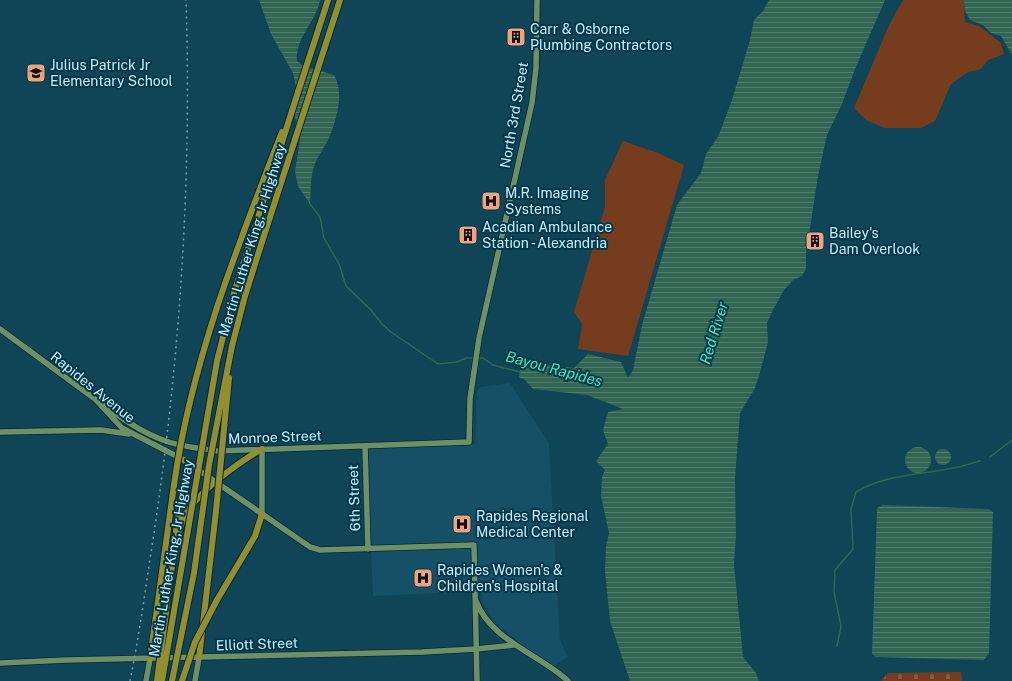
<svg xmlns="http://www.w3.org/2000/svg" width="1012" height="681" viewBox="0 0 1012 681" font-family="'Public Sans',sans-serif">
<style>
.built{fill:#165066}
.green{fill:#753d1e}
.cemetery{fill:url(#cemetery-stones)}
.water{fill:url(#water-rules)}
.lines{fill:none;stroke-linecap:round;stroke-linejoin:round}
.stream{stroke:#326653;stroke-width:1.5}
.major-casing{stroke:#0a2834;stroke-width:7}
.highway-casing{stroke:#0a2834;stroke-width:8}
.major{stroke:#6d9166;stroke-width:5.5}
.highway{stroke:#938f2e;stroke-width:6}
.rail{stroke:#759fb0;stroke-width:1.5;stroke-dasharray:2 4;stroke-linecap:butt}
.highway-bridge-casing{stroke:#0a2834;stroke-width:8;stroke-linecap:butt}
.highway-bridge{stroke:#938f2e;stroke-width:6}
.labels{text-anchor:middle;stroke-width:4;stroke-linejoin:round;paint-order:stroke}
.poi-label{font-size:14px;fill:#caecfb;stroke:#01394c;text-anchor:start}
.street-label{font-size:14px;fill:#caecfb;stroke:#01394c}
.water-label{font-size:15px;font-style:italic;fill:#3ce6b2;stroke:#01394c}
</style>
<defs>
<pattern id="cemetery-stones" width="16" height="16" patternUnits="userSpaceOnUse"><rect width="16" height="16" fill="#753d1e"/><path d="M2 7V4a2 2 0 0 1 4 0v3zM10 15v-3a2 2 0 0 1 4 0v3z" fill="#875940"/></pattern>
<pattern id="water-rules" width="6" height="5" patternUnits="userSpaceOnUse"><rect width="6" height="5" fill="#326653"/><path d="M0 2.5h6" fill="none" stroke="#4e7c6d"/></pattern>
</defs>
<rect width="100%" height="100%" fill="#104457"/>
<path class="built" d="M510,383L549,443L560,640L568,657L554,666L525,647L496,624L482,602L481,591L373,596L367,448L475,444L477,391L480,387Z"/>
<path class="green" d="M903,0H964L965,22L979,26L1001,43L1004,54L988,60L981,69L968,72L951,84L935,121L921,128H885L866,120L854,108L889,25Z
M623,141L658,153L684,165L628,356L578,349L582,324L574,312L605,207V180Z"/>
<path class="cemetery" d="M961,672L962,681H881L888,673Z"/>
<path class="water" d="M259,0H320C316,22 295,38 297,61L304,66L334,75C345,93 336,122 328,140C323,150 315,160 313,170C310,181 311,193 310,204L298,186L295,171L300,140L295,117L296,87L293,73L271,34Z
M769,0H885L855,69L842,104L827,135L818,176L806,254V269L802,276L793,280L784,290L773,310L767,323L768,342L759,376L755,388L740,413L735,478L736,534L734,564L743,657L756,673L759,681H630L610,621L605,571L606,546L609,533L601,496L602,477L605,470L596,461L608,444L603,430L608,412L623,409L587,395L533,389L525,380L519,377L520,367L527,368L536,364L574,368L588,354L621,362L628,378L633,370L642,325L677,205L701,173L706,154L718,137L732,100L750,40L754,20L763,11Z
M964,0H1012V55L1001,36L991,33L983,25L970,20L965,11Z
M905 460a13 13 0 1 1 26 0a13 13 0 1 1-26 0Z
M935 457a8 8 0 1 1 16 0a8 8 0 1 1-16 0Z
M883,505L988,509L993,512L989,653L984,660L876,657L872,654L877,511V508Z"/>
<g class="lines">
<path class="stream" d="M310,204L320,217L324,238L339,264L346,286L371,310L382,324L391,332L438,364L457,362L466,358H483L493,365L520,372
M990,457L1012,440
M837,646L841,626L834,592L835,570L853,549L851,509L856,492C887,474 920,475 953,468C962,467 971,463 980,461"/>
<g class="major-casing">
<path id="major" d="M0,329L95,399L122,428L184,460L310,547L320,550L474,545L477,681
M95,399C116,414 138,431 163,440C180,447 199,448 217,451L469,442L470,399L479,338L532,103L536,68L537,0
M0,432L101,430L129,434
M365,446L368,549
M262,514V449
M476,601C491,641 541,655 568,681
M0,663L67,660L422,652L476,649L514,645
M146,681L150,659
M195,681L199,658"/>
</g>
<g class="highway-casing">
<path id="highway" d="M298,92L328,0
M232,346L245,296L261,245L340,0
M176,531L180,506L189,472L188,465L184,460
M174,545C178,536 180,525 185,516C196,493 239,462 262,449
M173,558L175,542
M217,600L255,536L262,514
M199,658L216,511
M150,659L174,485"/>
</g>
<use href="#major" class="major"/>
<use href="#highway" class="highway"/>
<path class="rail" d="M130,681C138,641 144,600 150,559C179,375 192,186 186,0"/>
<g class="highway-bridge-casing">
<path id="highway-bridge" d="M174,485C191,363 237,247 282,132
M216,511L229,378
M157,681L173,558
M162,681L217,361L234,293L298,92
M172,681L194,573L209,465L232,346
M182,681L195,642L217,600"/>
</g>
<use href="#highway-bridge" class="highway-bridge"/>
</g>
<defs>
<g id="building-square" transform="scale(1)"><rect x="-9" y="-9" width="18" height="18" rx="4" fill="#f0a27a" stroke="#01394c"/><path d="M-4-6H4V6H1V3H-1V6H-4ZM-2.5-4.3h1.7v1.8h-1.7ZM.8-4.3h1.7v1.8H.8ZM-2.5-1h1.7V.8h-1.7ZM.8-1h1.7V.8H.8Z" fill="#111"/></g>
<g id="school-square" transform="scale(1)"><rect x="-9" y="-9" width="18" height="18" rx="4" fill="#f0a27a" stroke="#01394c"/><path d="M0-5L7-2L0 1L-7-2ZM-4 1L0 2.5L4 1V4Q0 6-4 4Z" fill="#111"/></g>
<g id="hospital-square" transform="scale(1)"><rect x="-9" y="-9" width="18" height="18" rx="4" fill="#f0a27a" stroke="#01394c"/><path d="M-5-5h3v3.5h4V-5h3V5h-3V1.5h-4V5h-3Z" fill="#111"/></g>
</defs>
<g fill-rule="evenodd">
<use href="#building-square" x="516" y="37"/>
<use href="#school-square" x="36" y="73"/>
<use href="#hospital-square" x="491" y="201"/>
<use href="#building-square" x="468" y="235"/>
<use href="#building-square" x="815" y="241"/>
<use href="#hospital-square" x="462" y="524"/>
<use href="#hospital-square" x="423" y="578"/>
</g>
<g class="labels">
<g class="poi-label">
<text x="530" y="34">Carr &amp; Osborne<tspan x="530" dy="16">Plumbing Contractors</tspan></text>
<text x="50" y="70">Julius Patrick Jr<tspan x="50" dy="16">Elementary School</tspan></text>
<text x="505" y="198">M.R. Imaging<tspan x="505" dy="16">Systems</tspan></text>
<text x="482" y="232">Acadian Ambulance<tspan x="482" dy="16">Station - Alexandria</tspan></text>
<text x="829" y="238">Bailey's<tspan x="829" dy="16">Dam Overlook</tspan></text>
<text x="476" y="521">Rapides Regional<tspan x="476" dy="16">Medical Center</tspan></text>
<text x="437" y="575">Rapides Women's &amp;<tspan x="437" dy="16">Children's Hospital</tspan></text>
</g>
<g class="street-label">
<text transform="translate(514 115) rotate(-80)" y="5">North 3rd Street</text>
<text transform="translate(252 240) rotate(-73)" y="5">Martin Luther King, Jr Highway</text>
<text transform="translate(93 387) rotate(39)" y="5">Rapides Avenue</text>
<text transform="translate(275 437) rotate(-2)" y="5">Monroe Street</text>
<text transform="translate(354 498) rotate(-92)" y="5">6th Street</text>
<text transform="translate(171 558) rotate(-80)" y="5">Martin Luther King, Jr Highway</text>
<text transform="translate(257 644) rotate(-2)" y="5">Elliott Street</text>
</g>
<g class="water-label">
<text transform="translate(714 333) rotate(-73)" y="5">Red River</text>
<text transform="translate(554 369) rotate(15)" y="5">Bayou Rapides</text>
</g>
</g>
</svg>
